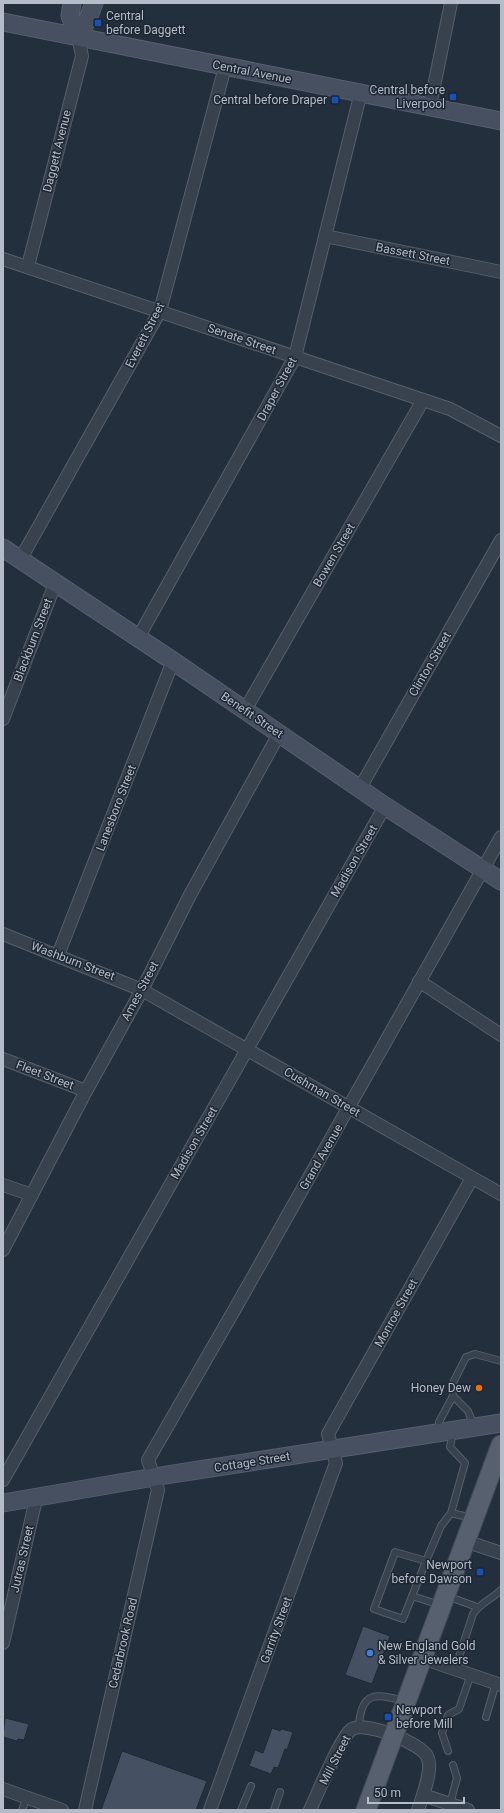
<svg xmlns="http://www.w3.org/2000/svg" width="504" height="1813" viewBox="0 0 504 1813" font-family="Roboto,sans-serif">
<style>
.building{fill:#455162;stroke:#1f2835}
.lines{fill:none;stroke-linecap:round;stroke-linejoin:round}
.lane-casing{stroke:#565f6c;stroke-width:8}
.street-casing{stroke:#565f6c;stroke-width:14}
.secondary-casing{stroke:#565f6c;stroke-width:19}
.primary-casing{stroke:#414a57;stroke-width:21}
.lane{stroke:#38414e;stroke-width:6}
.street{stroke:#38414e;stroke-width:12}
.secondary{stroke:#465061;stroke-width:17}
.primary{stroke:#56606e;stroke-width:19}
.transit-dot{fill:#1a4fb4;stroke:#1d2633;stroke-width:1.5}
.food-dot{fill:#e8710a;stroke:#1d2633;stroke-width:1.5}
.shop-dot{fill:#3f7fe0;stroke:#1d2633;stroke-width:1.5}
.labels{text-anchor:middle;stroke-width:3;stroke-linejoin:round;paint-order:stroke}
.poi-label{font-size:12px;fill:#b4bcc9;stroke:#1d2633;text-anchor:end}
.street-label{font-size:12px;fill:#b4bcc9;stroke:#1d2633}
</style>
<rect width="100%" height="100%" fill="#242f3e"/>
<path class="building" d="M363,1626L390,1636L372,1684L345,1675Z
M5,1718L29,1724L24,1740L18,1739L17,1741L3,1737Z
M272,1728L280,1731L281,1729L293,1732L287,1750L285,1749L278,1768L274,1767L271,1774L249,1766L255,1750L263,1753Z
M122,1751L207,1781L196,1810H101Z"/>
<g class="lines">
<g class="lane-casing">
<path id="lane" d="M474,1426L468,1411L453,1396L452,1385L466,1357L475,1354L501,1361
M439,1432V1422L453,1396
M451,1513L472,1518
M426,1561L403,1619L374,1609L395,1552L426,1561L441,1526L451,1513L465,1463L450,1447L453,1432
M412,1596L440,1605
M447,1596L477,1607
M455,1669L473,1614C480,1603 492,1599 501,1590
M486,1717L496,1683
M359,1726C361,1691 376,1693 404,1701
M448,1751L442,1733L448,1715L459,1709L471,1674
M450,1804L457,1778L453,1765
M22,1810L27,1797
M241,1810L251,1786
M274,1810L280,1792"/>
</g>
<g class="street-casing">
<path id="street" d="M430,106L451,3
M325,236L501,272
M3,259L450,409L501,436
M28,266L82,56L78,36
M20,560L160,311L225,67
M138,638L295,357L361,92
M245,710L423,400
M3,719L55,584
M360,788L501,540
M3,934L142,990L501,1194
M58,955L173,661
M419,981L501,1035
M3,1059L86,1091
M3,1185L32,1195
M3,1250L86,1091L142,990L190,895L279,734
M3,1480L385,806
M465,1541L501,1553
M3,1643L36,1499
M422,1658L501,1685
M3,1789L62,1810
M423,1795L468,1810
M85,1810L158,1490L148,1460L236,1307L501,837
M210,1810L336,1463L328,1434L472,1178
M310,1810C317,1795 341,1736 352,1729C366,1721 420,1743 427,1756C434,1769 422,1797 418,1810"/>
</g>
<g class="secondary-casing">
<path id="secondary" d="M72,3L70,16L78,36
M3,22L501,121
M78,36L88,19L94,3
M3,548L173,661L385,806L501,881
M3,1503L166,1475L501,1423"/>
</g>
<g class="primary-casing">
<path id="primary" d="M366,1810L501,1445"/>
</g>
<use href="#lane" class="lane"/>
<use href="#street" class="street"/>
<use href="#secondary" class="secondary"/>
<use href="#primary" class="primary"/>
</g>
<g class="transit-dot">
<rect x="94" y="19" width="8" height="8" rx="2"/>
<rect x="449" y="93" width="8" height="8" rx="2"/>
<rect x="331" y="96" width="8" height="8" rx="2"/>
<rect x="476" y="1568" width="8" height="8" rx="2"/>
<rect x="384" y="1713" width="8" height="8" rx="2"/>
</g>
<circle class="food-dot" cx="479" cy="1388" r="4"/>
<circle class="shop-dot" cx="370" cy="1653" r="4"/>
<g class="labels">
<g class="poi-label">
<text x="106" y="20" text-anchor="start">Central<tspan x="106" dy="14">before Daggett</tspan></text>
<text x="445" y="94">Central before<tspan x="445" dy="14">Liverpool</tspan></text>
<text x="327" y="104">Central before Draper</text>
<text x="471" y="1392">Honey Dew</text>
<text x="472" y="1569">Newport<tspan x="472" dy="14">before Dawson</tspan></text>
<text x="378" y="1650" text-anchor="start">New England Gold<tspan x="378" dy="14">&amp; Silver Jewelers</tspan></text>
<text x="396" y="1714" text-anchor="start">Newport<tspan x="396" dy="14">before Mill</tspan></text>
</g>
<g class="street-label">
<text transform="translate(252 72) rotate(11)" y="4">Central Avenue</text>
<text transform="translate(57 151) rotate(-76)" y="4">Daggett Avenue</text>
<text transform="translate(413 254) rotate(11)" y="4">Bassett Street</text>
<text transform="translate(145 335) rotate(-63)" y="4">Everett Street</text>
<text transform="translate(242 339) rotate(19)" y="4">Senate Street</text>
<text transform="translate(277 389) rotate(-62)" y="4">Draper Street</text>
<text transform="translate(334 555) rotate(-60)" y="4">Bowen Street</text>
<text transform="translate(33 640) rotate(-69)" y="4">Blackburn Street</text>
<text transform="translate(430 664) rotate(-60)" y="4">Clinton Street</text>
<text transform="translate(252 715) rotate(34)" y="4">Benefit Street</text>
<text transform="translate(116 808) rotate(-69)" y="4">Lanesboro Street</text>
<text transform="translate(354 861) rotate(-60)" y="4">Madison Street</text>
<text transform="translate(73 961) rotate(21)" y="4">Washburn Street</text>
<text transform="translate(140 991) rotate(-62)" y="4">Ames Street</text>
<text transform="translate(45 1075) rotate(21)" y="4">Fleet Street</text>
<text transform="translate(322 1092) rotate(30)" y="4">Cushman Street</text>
<text transform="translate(194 1143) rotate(-60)" y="4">Madison Street</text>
<text transform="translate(321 1157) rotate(-60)" y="4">Grand Avenue</text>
<text transform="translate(396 1313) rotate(-61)" y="4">Monroe Street</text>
<text transform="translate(252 1462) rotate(-9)" y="4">Cottage Street</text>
<text transform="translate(22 1559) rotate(-77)" y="4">Jutras Street</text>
<text transform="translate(276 1630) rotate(-70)" y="4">Garrity Street</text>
<text transform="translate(123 1643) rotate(-77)" y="4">Cedarbrook Road</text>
<text transform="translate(335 1760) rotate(-63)" y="4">Mill Street</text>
</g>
</g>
<rect width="504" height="1813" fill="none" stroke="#b4bcc9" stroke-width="8"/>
<path d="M368 1797v6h96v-6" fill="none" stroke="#b4bcc9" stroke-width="2"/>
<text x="374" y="1797" font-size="12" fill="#b4bcc9" stroke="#1d2633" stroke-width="3" paint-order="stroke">50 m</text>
</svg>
